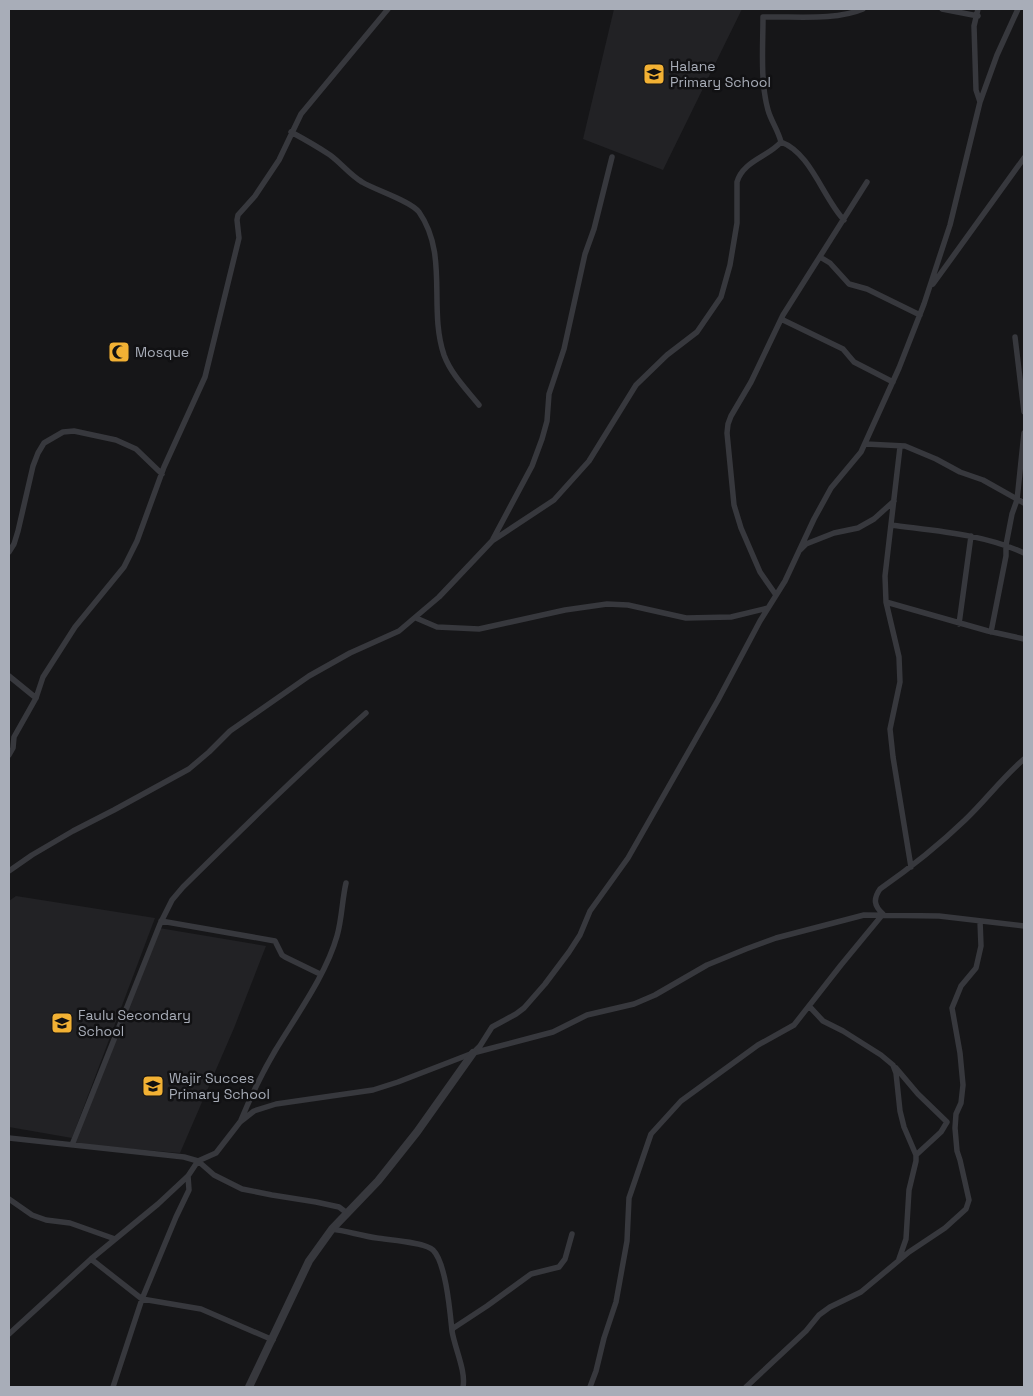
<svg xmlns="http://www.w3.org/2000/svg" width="1033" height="1396" viewBox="0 0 1033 1396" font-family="'Space Grotesk',sans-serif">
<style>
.built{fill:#222225}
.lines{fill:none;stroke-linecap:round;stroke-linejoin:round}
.minor{stroke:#37383d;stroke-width:5.5}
.tertiary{stroke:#37383d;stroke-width:8}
.labels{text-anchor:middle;stroke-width:5;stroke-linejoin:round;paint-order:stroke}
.poi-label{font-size:14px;fill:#a8adb8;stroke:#111113;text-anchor:start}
</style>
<rect width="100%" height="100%" fill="#161618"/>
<path class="built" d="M614,9H742L663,170L583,139Z
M16,896L155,918L72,1138L9,1127V901Z
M159,928L266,946L234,1028L180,1153L74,1144Z"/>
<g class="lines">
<path class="minor" d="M942,9L978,16
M978,9L974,26L976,90L980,102
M291,132C304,139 318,147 330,155C341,163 350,175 362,182C375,190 411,201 419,212C449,255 428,308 444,355C451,374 466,389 479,405
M781,142C811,153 823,198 844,220
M820,257L830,263L849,284L867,289L920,315
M933,284L1024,158
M781,319L843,349L854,362L893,382
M1015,337L1024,412
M866,444L905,446L936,459L960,472L983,480L1024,503
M900,447L885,576L886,602L899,657L900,682L890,729L893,757L911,867
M891,525C936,531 983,534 1024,553
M493,539L532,466L542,439L547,421L549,394L564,349L585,254L594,229L612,157
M800,550L806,544L834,533L858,528L874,519L894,501
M9,552L14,544L18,531L33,466L38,453L44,443L63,432L74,431L116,440L136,449L162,474
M776,595L760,572L741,528L734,505L727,433L728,424L731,416L751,382L783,315L867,182
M886,602L988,631L1024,639
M416,618L437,627L479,629L565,610L607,604L628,605L686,618L731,617L768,608
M959,624L971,536
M991,632L1006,556V545L1012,514L1017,500L1024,433
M9,676L36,698
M9,755L13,748L14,737L36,698L43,677L75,627L124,567L137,541L164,467L205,377L239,238L237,220L238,215L255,196L279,160L301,114L388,9
M9,871L32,855L73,831L114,810L189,769L209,752L230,731L309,676L350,653L399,631L439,597L492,541L554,500L589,461L636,385L667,355L697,332L721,297L730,265L737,223V182C743,161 768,157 781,142C778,130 771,121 768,110C760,81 763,46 763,17C793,16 835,21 863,9
M161,921L275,941L282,955L285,957L320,974
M809,1006L823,1021L843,1031L881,1055L893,1065L896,1073L900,1111L904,1127L916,1155V1161L909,1190L906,1239L899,1259
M473,1053L480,1046L492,1027L516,1014L524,1008L545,984L569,952L580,935L590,911L628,858L718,700L760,621L785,581L814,519L831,488L861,452L899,368L924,304L950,225L980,102L997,55L1018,9
M896,1068L918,1094L947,1122L941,1132L916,1155
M241,1120C251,1096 262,1073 275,1051C296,1016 326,975 337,936C342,919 342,900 346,883
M9,1138L184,1157L198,1161L214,1175L242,1189L272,1195L316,1202L339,1207L347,1213
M72,1145L160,924L172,900L183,887C243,828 303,769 366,713
M9,1199L32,1215L46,1220L70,1223L115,1239
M332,1229C347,1231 362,1236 377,1238C389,1240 425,1242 433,1250C446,1263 450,1312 452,1331C455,1349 466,1371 463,1387
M91,1259L142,1299L201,1309L273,1340
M452,1329L487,1306L531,1274L559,1267L565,1259L572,1234
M9,1334L91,1259L158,1204L188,1176L198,1161L216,1153L240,1122L254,1111L276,1104L373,1090L398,1082L473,1053L553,1032L587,1015L634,1004L655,995L707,965L746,949L776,938L864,915L939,916L1024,926
M113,1387L142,1299L176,1217L189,1190L188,1176
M590,1387L596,1371L604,1338L616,1302L627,1241L629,1198L651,1134L681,1101L758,1045L794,1025L841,965L883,914C874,906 873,899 880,889C910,868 938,846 965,820C985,801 1002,778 1024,759
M746,1387L806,1331L819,1315L830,1307L861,1292L909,1252L945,1228L966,1209L969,1200L960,1160L957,1151L955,1128L956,1114L961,1103L963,1085L960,1053L952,1008L961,986L976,968L981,946L980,921"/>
<path class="tertiary" d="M249,1387L309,1261L332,1229L378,1181L417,1132L473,1053"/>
</g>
<defs>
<g id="school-square" transform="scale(1.125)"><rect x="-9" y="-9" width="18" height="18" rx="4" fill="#f2b134" stroke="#111113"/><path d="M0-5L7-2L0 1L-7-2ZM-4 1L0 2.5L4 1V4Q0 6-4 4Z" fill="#111"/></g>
<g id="mosque-square" transform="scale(1.125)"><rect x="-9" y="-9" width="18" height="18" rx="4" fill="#f2b134" stroke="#111113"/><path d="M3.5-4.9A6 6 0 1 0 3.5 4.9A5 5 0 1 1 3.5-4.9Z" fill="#111"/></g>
</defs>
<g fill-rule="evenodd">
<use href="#school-square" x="654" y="74"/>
<use href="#mosque-square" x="119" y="352"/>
<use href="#school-square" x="62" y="1023"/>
<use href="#school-square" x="153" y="1086"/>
</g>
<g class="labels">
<g class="poi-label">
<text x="670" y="71">Halane<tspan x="670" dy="16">Primary School</tspan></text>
<text x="135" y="357">Mosque</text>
<text x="78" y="1020">Faulu Secondary<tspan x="78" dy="16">School</tspan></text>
<text x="169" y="1083">Wajir Succes<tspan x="169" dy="16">Primary School</tspan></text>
</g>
</g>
<rect width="1033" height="1396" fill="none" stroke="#a8adb8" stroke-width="20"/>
</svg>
